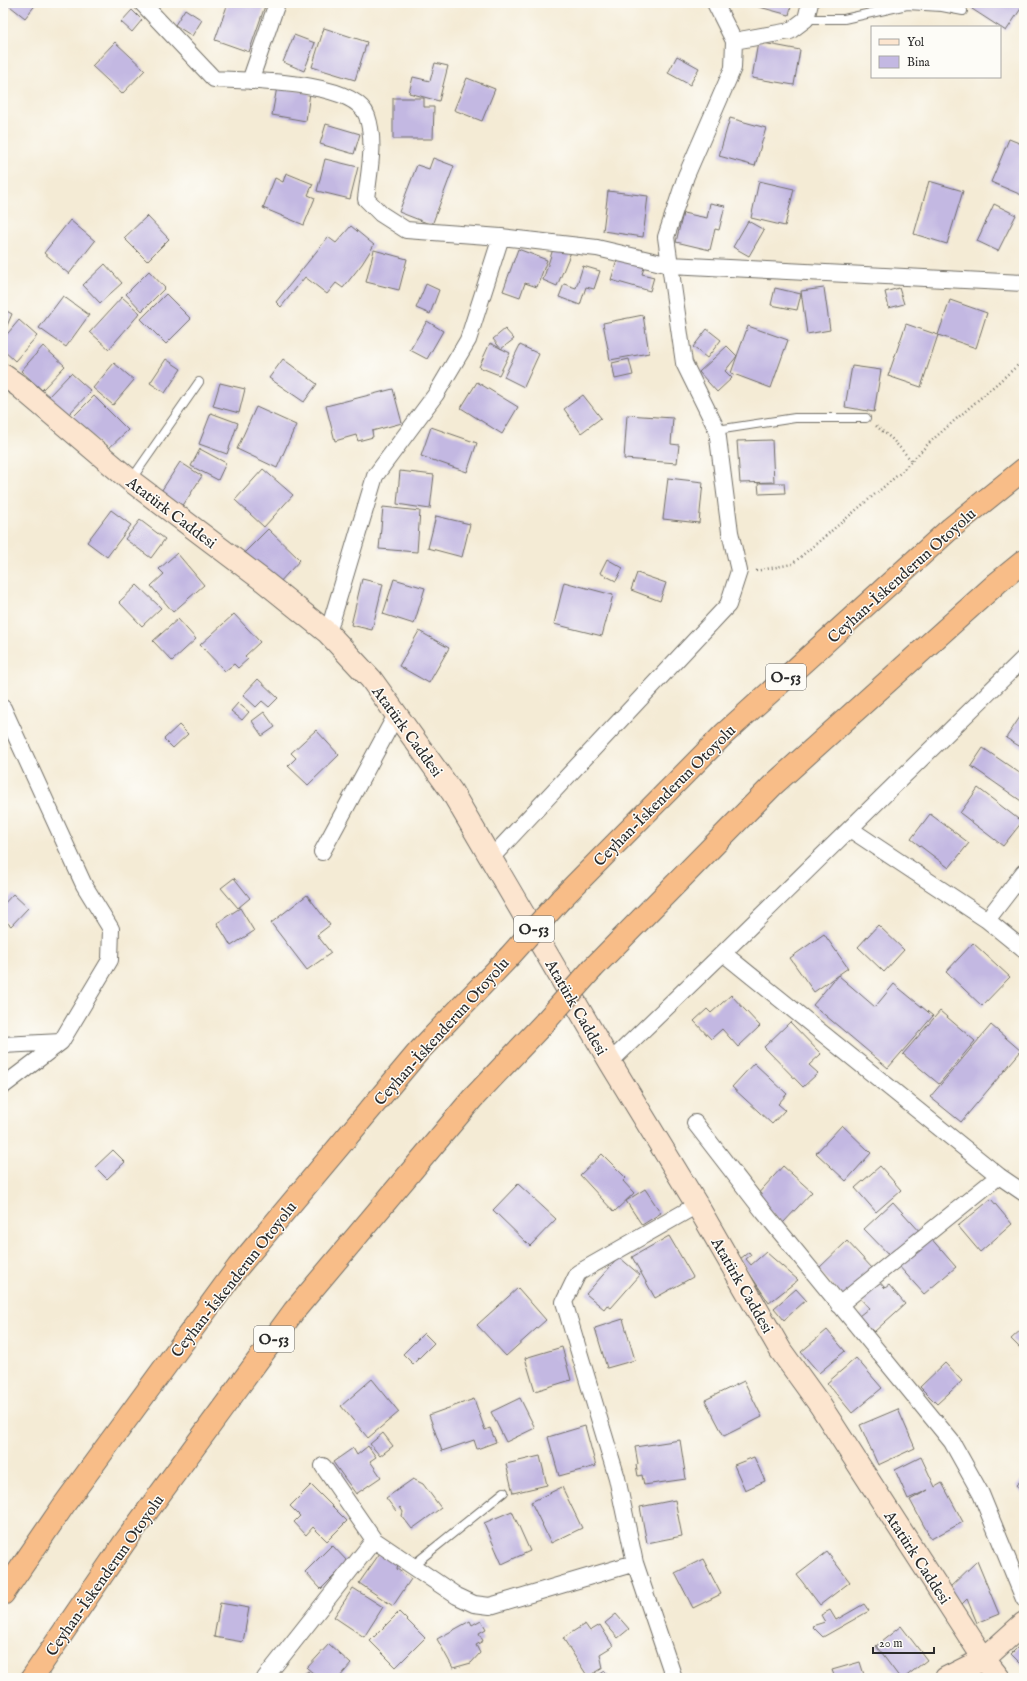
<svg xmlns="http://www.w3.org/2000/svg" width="1027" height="1681" viewBox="0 0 1027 1681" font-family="'IM FELL English',serif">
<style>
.building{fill:#c3b8e2}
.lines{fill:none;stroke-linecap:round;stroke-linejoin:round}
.lane-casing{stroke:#716e66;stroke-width:10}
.street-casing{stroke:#716e66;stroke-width:18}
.secondary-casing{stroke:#716e66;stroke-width:24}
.highway-casing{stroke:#716e66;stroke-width:24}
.path{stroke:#716e66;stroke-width:2.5;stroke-dasharray:1 3;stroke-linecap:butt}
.lane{stroke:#fff;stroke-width:8}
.street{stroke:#fff;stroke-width:16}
.secondary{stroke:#fce5cf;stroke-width:22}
.highway{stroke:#f8bd88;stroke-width:22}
.highway-bridge-casing{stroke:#716e66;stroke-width:24;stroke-linecap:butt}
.highway-bridge{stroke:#f8bd88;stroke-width:22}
.labels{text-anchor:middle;stroke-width:3;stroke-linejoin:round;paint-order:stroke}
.shield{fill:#fdfcf7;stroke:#6a6a68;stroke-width:1}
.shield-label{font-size:15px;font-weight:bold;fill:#2b2b2b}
.street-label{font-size:16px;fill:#2b2b2b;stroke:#fdfcf7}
</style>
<rect width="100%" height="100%" fill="#fdfcf7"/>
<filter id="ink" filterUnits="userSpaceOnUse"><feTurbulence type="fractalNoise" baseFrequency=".025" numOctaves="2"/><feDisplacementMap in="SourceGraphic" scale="8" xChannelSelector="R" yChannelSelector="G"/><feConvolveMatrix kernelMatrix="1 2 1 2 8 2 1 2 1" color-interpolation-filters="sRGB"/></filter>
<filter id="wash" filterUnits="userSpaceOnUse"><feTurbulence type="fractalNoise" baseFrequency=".012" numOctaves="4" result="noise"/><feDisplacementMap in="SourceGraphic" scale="16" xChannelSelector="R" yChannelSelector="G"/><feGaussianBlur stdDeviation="0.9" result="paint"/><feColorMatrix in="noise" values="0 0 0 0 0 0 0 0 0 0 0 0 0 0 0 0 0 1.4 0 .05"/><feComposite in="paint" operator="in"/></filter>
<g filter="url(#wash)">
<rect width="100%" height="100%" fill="#f4ebd5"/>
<g id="blocks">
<path class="building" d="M6,3H37L25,18Z
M228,3H266L249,52L215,40Z
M752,3H792L789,15L752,5Z
M875,3H890L876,7Z
M976,3H1024V4L1006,31L972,9Z
M185,9L202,20L192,36L175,25Z
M132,10L142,20L132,32L121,22Z
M324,28L367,42L355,80L312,67Z
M294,35L315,43L304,71L283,62Z
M115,42L145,70L122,94L92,66Z
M758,42L800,50L794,85L752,78Z
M677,56L699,68L690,85L668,73Z
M435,63L448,66L439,101L409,93L413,77L430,81Z
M467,78L495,89L482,121L454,110Z
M277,87L310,93L306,121L272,115Z
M393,98H424V107H434L433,139H393Z
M730,118L766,128L755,166L719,156Z
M326,124L360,134L354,154L320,144Z
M1009,139L1024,145V196L991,182Z
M433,158L454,166L432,225L399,212L417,165L429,169Z
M325,159L358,167L350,199L317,191Z
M286,173L313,184L308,195L315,198L304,225L263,208L275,178L283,182Z
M759,181L794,189L785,226L751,218Z
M929,181L963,191L947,244L914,234Z
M608,191L648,196L643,237L603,231Z
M710,203L725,206L719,230L715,229L710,250L676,242L683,213L707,218Z
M994,204L1016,215L998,251L977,241Z
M147,216L169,239L147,261L124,238Z
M70,220L95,241L69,274L44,253Z
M748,221L764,230L749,256L733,247Z
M351,226L374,245L362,264L343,288L336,283L327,294L305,277L281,307L276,302L328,237L336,243Z
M518,249L547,260L537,287L525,283L520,297L503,291Z
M553,249L571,252L557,286L543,280Z
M374,250L407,259L399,290L366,282Z
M618,257L645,265L642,274L654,277L650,291L611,280Z
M105,264L122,283L100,303L83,285Z
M583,266L600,271L594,289L586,287L580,305L559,297L564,284L576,288Z
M149,271L165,288L142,311L126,294Z
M426,284L439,290L430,314L416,308Z
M775,288L801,294L797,310L771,305Z
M824,288L830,330L807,334L801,291Z
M899,288L904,304L889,308L885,292Z
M166,294L191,319L166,344L141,319Z
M63,296L89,315L66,347L39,328Z
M122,297L140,313L109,349L90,332Z
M950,300L987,313L976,348L938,335L921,387L888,376L906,324L938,335Z
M3,309L12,314L3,335Z
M643,315L649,353L610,360L603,323Z
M19,320L37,336L15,361L3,350V339Z
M427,321L443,331L427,359L410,350Z
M748,326L788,340L771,388L731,373L737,356L725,371L732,378L717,392L699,372L727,346L737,356Z
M505,329L514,339L501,349L493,339Z
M707,329L721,340L707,358L693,347Z
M490,343L510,353L499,375L479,367Z
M520,345L539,354L524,387L504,377Z
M43,346L65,366L42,390L21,371Z
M166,359L181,369L165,393L150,383Z
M283,359L317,384L304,402L269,378Z
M629,359L633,375L615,379L612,363Z
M114,363L134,380L113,405L93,388Z
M852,366L881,370L874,412L845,407Z
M71,373L91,391L68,415L48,397Z
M477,382L518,407L502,434L461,408Z
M220,383L245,389L239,413L213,406Z
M393,389L402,423L372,431L373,437L358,441L356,435L335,441L326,406Z
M583,395L601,418L581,433L564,409Z
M94,396L128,430L106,451L73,417Z
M256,407L296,425L277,468L237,449Z
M211,413L238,423L227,454L199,444Z
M627,415L673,418L671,444L679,445L677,463L624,459Z
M431,427L477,443L467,472L421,456Z
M772,440L774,482L740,483L737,441Z
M200,449L226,463L218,480L191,466Z
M180,462L202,476L182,507L160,493Z
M263,469L293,495L264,527L235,500Z
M400,471L434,475L430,509L397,504Z
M668,478L703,482L699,523L663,519Z
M758,483H784L785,493L759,494Z
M383,507L420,511L417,552L379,549Z
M111,510L131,525L107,557L87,542Z
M436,516L470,524L462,557L428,548Z
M140,520L165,539L151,558L125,539Z
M268,529L300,560L278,584L245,552Z
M177,553L204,585L173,612L151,586L164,574L159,569Z
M607,559L623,568L616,581L600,573Z
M637,573L666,583L660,601L631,590Z
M362,579L383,584L372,630L351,625Z
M394,579L425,588L414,624L383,614Z
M564,582L613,595L602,636L554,624Z
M137,585L161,608L142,626L119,602Z
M234,614L260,642L245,656L248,659L238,668L234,664L225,671L200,645Z
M178,619L196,639L172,661L153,641Z
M419,631L449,648L429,683L399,666Z
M258,679L278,698L269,707L262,701L256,707L243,695Z
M238,703L249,712L242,720L231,711Z
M1024,711V749L1006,738Z
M264,712L275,727L262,736L252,721Z
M179,725L188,734L173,748L164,739Z
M316,730L339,755L308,785L288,766L296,758L291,753Z
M983,748L1024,776V803L971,766Z
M978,788L1022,822L1003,846L960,813Z
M930,814L969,843L949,868L911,839Z
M234,878L250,898L238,908L221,888Z
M13,894L28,908L11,926L3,919V905Z
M307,895L330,925L317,935L331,953L307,970L271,923Z
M240,908L254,931L231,946L217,923Z
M878,925L904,950L884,972L858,947Z
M824,934L848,968L814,992L790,958Z
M973,943L1010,977L982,1006L946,972Z
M838,975L875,1007L894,984L933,1016L888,1068L813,1005Z
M731,995L760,1026L738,1047L722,1029L711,1039L694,1021L707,1009L711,1013Z
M940,1011L975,1041L939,1084L903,1054Z
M790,1022L821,1054L809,1065L818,1073L803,1087L764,1047Z
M991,1025L1021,1051L961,1122L930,1097Z
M754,1063L787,1094L778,1104L785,1110L772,1124L732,1087Z
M842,1125L871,1153L846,1181L816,1153Z
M113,1150L125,1162L107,1179L95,1167Z
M602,1154L626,1178L623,1181L634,1193L614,1212L580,1175Z
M783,1166L812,1192L783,1223L755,1197Z
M880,1166L901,1190L876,1212L855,1188Z
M518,1184L556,1219L530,1246L493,1210Z
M645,1189L661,1213L642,1225L626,1201Z
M991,1199L1012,1224L980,1252L958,1226Z
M893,1202L922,1234L894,1260L864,1229Z
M669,1236L693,1277L655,1298L632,1257Z
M929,1236L956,1267L924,1294L897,1264Z
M847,1241L873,1269L844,1297L818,1269Z
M749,1252L751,1255L746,1259L751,1265L766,1252L798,1280L769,1303L740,1259Z
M619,1257L640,1275L611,1308L607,1305L604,1309L586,1294Z
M877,1279L885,1288L889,1285L905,1304L874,1332L859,1316L869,1308L858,1296Z
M518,1288L546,1320L506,1356L477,1325Z
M796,1289L806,1300L784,1320L774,1308Z
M623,1319L635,1360L607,1368L595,1328Z
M1024,1327V1352L1011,1339Z
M827,1330L845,1351L819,1373L801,1352Z
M424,1333L434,1343L413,1364L403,1354Z
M562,1347L571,1380L535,1391L525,1358Z
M856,1358L882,1388L852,1413L827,1383Z
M945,1363L962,1381L937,1404L920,1387Z
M372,1379L399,1412L368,1438L341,1406Z
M744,1381L762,1417L724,1436L705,1400Z
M520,1398L535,1428L506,1442L491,1412Z
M474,1399L485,1430L490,1428L496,1442L477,1449L474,1440L442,1451L429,1415Z
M898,1409L915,1448L878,1465L860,1425Z
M585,1426L596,1466L559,1476L548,1437Z
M383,1433L393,1446L380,1456L370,1444Z
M680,1440L686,1479L644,1485L642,1475L638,1476L636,1465L638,1464L635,1447Z
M368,1446L376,1457L370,1461L381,1477L356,1494L333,1462L353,1448L357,1455Z
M540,1456L547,1485L513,1493L506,1464Z
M754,1457L765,1481L745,1490L734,1465Z
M921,1457L935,1487L942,1483L963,1522L931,1539L910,1500L928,1490L908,1499L895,1470Z
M1024,1478V1495L1016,1485Z
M413,1479L423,1484L441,1508L412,1529L402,1516L403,1512L400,1507L396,1511L386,1498Z
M311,1485L347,1521L327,1541L313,1527L306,1535L294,1522L300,1516L290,1506Z
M562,1487L582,1528L551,1543L531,1502Z
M675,1500L682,1536L647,1543L640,1507Z
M512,1511L530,1551L502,1564L484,1523Z
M332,1545L348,1562L321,1589L305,1572Z
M827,1552L850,1582L820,1605L797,1575Z
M380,1553L398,1565L397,1569L411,1579L393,1606L359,1583Z
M703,1559L721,1594L693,1608L675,1573Z
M977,1561L999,1614L977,1623L967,1599L962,1604L947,1590Z
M353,1588L383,1607L364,1637L334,1617Z
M220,1603L249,1608L243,1642L214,1637Z
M864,1604L869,1611L823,1637L812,1626L825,1622L821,1615L830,1610L836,1620Z
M399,1612L425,1638L396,1667L370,1641Z
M616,1614L629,1629L618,1638L605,1623Z
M481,1620L486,1629L479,1633L483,1641L476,1645L480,1653L471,1663L453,1668L437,1639L470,1621L472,1625Z
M585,1624L590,1631L600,1625L613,1646L600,1654L603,1668L588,1677L563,1638Z
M901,1626L927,1660L904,1678H900L876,1646Z
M1024,1641V1667L1011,1654Z
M329,1644L351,1664L339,1678H319L307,1668Z
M860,1662L865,1678H835L832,1670Z
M308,1671L314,1678H299Z
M605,1671L610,1678H594Z"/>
</g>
</g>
<g filter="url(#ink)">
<use href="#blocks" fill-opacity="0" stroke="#716e66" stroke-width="1"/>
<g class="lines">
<g class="lane-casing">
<path id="lane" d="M806,19H844L907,5L942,7L963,11
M717,430L795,418H866
M131,480L199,382
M412,1566L504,1492"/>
</g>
<g class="street-casing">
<path id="street" d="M142,3L214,79C247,81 354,80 367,116C376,142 369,172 366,199L381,214L406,230L501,237L597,248L670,265L1024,283
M734,41L790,31L806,19L810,3
M250,81L277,3
M328,633L375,476L436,394L468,340L501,237
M3,708L84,885L111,929L110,960L61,1042L3,1086
M850,829L987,920L1024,950
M322,852L396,715
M491,858L728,605L739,571L730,532L717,430L684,363L666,237L686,176L733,68L734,41L715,3
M987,920L1024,872
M723,953L999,1176L1024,1193
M3,1045L61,1042
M610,1062L723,953L1024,658
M695,1123L763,1211L952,1442L981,1494L1024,1599
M839,1305L999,1176
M323,1466L374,1540L457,1596L474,1604L490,1606L635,1563
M265,1678L374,1540
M674,1678L635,1563L617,1478L564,1302L578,1273L697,1205"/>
</g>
<g class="secondary-casing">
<path id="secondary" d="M3,375L19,386L131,481L261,579L328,633L371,679L452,792L610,1062L697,1205L781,1351L820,1405L984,1659L999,1678
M946,1678L984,1659L1024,1623"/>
</g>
<g class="highway-casing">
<path id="highway" d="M561,899L724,734L951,528L1024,469
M593,968L773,785L997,583L1024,561
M3,1594L66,1502L238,1267L419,1051L508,958
M32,1678L124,1543L294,1311L472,1099L545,1022"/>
</g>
<path class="path" d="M876,426L892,439L912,461
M756,571L792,564L899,474L931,441L1024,360"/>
<use href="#lane" class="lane"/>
<use href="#street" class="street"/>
<use href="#secondary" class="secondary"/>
<use href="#highway" class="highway"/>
<g class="highway-bridge-casing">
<path id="highway-bridge" d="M508,958L561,899
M545,1022L593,968"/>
</g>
<use href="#highway-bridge" class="highway-bridge"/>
</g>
</g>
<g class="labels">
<g class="shield">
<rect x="766" y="664" width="40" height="26" rx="3"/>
<rect x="514" y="916" width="40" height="26" rx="3"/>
<rect x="254" y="1326" width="40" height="26" rx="3"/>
</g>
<g class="shield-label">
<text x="786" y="682">O-53</text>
<text x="534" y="934">O-53</text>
<text x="274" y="1344">O-53</text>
</g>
<g class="street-label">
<text transform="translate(172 512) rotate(37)" y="6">Atatürk Caddesi</text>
<text transform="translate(901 575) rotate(-42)" y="6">Ceyhan-İskenderun Otoyolu</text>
<text transform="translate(408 731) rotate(54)" y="6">Atatürk Caddesi</text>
<text transform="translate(664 795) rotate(-45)" y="6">Ceyhan-İskenderun Otoyolu</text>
<text transform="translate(577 1007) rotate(60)" y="6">Atatürk Caddesi</text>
<text transform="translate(441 1031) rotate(-48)" y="6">Ceyhan-İskenderun Otoyolu</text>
<text transform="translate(233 1279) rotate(-52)" y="6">Ceyhan-İskenderun Otoyolu</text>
<text transform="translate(743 1285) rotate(60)" y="6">Atatürk Caddesi</text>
<text transform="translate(918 1557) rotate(57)" y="6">Atatürk Caddesi</text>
<text transform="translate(104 1575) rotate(-55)" y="6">Ceyhan-İskenderun Otoyolu</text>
</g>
</g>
<rect width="1027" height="1681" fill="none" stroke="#fdfcf7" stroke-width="16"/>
<rect x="871" y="26" width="130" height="52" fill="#fdfcf7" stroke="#a9a8a5"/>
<rect x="879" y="39" width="20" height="6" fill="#fce5cf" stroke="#a9a8a5"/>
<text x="907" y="46" font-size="12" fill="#2b2b2b">Yol</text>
<rect x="879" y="56" width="20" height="12" fill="#c3b8e2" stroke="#a9a8a5"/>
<text x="907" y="66" font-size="12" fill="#2b2b2b">Bina</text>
<path d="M873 1647v6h61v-6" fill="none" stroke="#2b2b2b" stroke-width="2"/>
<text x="879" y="1647" font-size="12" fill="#2b2b2b" stroke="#fdfcf7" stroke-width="3" paint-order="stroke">20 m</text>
</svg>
